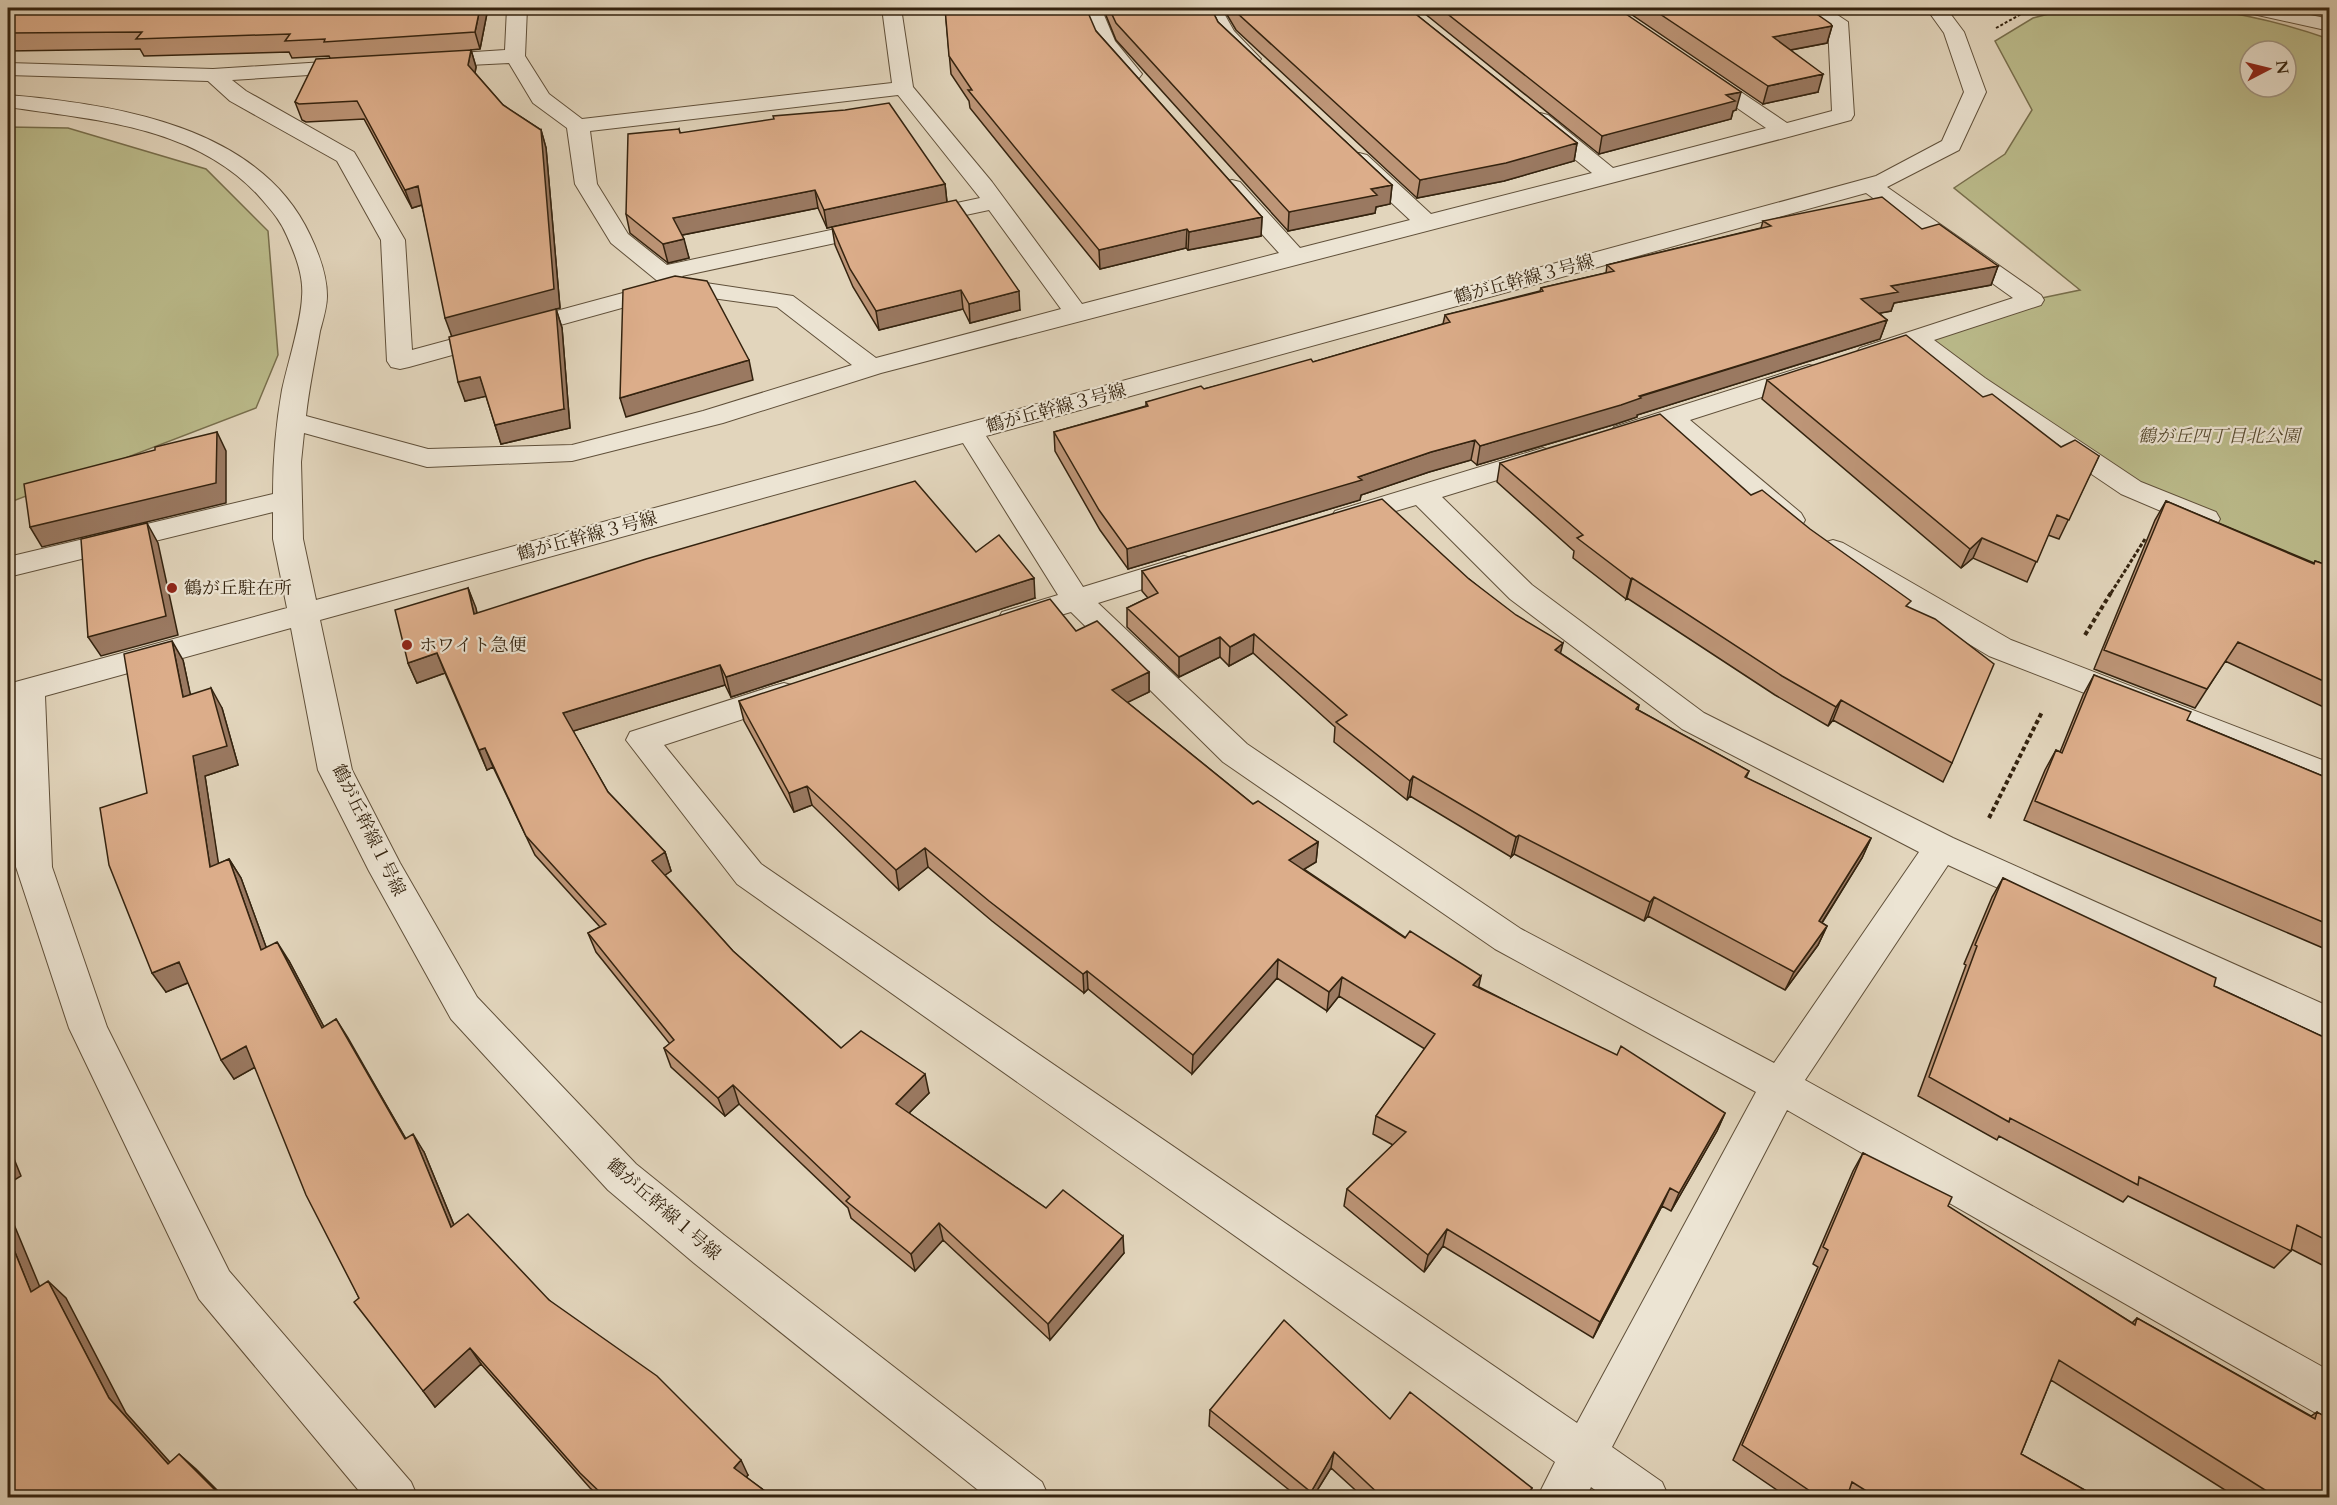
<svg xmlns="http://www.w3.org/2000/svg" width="2337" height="1505" viewBox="0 0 2337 1505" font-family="Cardo,'Noto Serif JP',serif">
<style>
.green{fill:#bbbb8b;stroke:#786f4d;stroke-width:1.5;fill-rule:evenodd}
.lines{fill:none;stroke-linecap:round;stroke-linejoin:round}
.minor-casing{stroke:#60503a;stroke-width:2}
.path-far2{stroke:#34230f;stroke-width:2;stroke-dasharray:3 2;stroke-linecap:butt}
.path-far1{stroke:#34230f;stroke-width:3;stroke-dasharray:4 2;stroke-linecap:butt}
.path{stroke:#34230f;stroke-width:4;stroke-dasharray:4.5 3;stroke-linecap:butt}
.minor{fill:#ece4d3;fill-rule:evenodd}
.wall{fill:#bd9577;stroke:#34230f;stroke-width:1.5}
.shaded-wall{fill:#9a7961;stroke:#34230f;stroke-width:1.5}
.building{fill:#dcad8a;stroke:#34230f;stroke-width:1.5}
.poi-dot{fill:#8f2418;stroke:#ece4d3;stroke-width:2}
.labels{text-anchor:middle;stroke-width:4.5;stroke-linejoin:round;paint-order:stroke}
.street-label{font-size:18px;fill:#34230f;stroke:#ece4d3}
.park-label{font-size:18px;font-style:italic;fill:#56492e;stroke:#ece4d3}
.poi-label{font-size:18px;fill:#34230f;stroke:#ece4d3;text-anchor:start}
</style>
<rect width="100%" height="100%" fill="#e2d5bc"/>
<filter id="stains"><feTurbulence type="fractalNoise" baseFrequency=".00333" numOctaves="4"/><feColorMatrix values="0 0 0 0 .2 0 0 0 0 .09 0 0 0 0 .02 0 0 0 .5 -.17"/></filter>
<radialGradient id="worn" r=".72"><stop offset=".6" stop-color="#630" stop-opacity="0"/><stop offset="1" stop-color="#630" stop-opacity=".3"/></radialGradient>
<path class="green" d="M2072,8C2118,8 2164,6 2209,10C2250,15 2292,26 2329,39V571L2131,488L1915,338L2032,300L2080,290L1954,188L2005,154L2032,110L1995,41L2033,18ZM2250,51H2286V87H2250Z
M8,127L68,128L206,169L268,231L278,355L256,408L8,503Z"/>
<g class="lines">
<g class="minor-casing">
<path id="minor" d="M507,8H527L525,56L549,94L582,119L892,83L882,8H901L913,87L992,182L1082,304L1279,253L1224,192L1221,187L1224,182L1232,180L1240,182L1300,248L1410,220L1351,165L1348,160L1351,155L1359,153L1367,155L1431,214L1592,173L1532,125L1529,120L1532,115L1540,113L1548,115L1613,168L1766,128L1694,78L1691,74L1694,70L1701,68L1708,70L1787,123L1832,111L1828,25L1807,12L1805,8H1827L1848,22L1854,115L1851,120L1792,136L881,373L723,423L572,461L427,467L304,433L301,462L303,539L316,600L1876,176L1942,141L1964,92L1944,33L1926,8H1946L1964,32L1986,92L1959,150L1887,187L2041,295L2044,300L2041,305L1934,340L1985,378L2141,482L2216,512L2220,519L2216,526L2206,528L2196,526L2121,494L1967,390L1911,348L1869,361L1860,358L1856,353L1860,348L2013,298L1866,193L986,436L1083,587L1184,556L1194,559L1199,566L1194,573L1098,603L1247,744L1521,929L1774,1063L1919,852L1682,729L1510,599L1416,505L1345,526L1335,523L1331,517L1335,511L1533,451L1543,448L1553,451L1557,457L1553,463L1442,497L1532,585L1704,713L1953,838L2330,1007V1040L1948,865L1805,1080L2330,1371V1418L2314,1412L1787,1110L1612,1447L1662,1482L1669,1498H1606L1591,1487L1586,1498H1537L1555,1462L737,884L626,740L630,732L773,686L784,683L795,686L800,694L795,702L664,745L761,864L1577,1423L1756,1092L1495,949L1223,762L1071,612L1013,629L1002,626L998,619L1002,612L1058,595L963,443L320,620L352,770L400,863L477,997L636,1164L724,1235L1042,1482L1049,1498H988L694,1263L608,1190L451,1019L369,871L318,770L291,628L45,696L52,867L107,1027L229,1271L411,1482L418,1498H365L199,1299L69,1028L16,867L13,705L8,706V684L287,608L273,539V512L8,577V557L273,494C273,459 276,424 282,390C288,362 301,323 302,297C304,276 295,254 287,236C280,219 270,209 258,195C194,126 95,120 8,107V95C114,104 260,126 310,235C319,254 327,275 327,296C327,307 323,320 320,331C315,360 309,388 306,416L428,449L572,445L703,411L852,365L777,307L676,293L409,367L400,369L391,367L387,361L381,240L337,161L230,101L208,81L8,75V63L213,69L356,60L363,62L366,66L363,70L356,72L232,80L246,91L354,152L357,157L405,240L412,350L660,283L611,243L575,184L567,128L533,103L509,63L429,67L422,65L419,61L422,57L429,55L505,50ZM898,95L980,198L667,265L628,234L597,184L590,131ZM989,210L1061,309L876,358L793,296L686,280L682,276Z
M1083,8H1101L1115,41L1142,74L1139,78C1112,85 1088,29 1083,8Z
M1203,8H1221L1234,31L1261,59L1258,63C1235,69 1210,26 1203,8Z
M2241,8H2276L2330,19V31L2244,12Z
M1809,365L1818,367L1822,373L1818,379L1690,420L1801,513L1805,520L1801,527L1791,529L1781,527L1667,428L1624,441L1614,439L1610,433L1614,427Z
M1833,540L1843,543L2011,640L2330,763V788L1989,656L1823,557L1818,550L1823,543Z"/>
</g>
<path class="path-far2" d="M1996,28L2032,8"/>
<path class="path-far1" d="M2111,593L2145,539"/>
<path class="path" d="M2085,635L2112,591
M1989,818L2042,712"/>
<use href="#minor" class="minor"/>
</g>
<path class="wall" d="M8,8H488L480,49L471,50L476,67L475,73L503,105L541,130L546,148L560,308L556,309L562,328L570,428L501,444L486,396L465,401L452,337L422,205L412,208L364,119L306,122L302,120L295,102L330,58L329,56L292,58L289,52L144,56L140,49L8,51Z
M945,8L1096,31L1262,217L1261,236L1188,250L1186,248L1100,269L970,108L969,101L951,74Z
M1103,8H1211L1218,22L1392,185L1390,204L1376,207L1375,213L1288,231L1116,40Z
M1223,8H1408L1577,143L1574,161L1504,181L1417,198L1236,30Z
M1419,8H1617L1736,110L1733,111L1731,119L1599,154L1424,13Z
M1622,8H1808L1832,26L1827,43L1791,50L1818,92L1763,104Z
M679,129L680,133L945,184L947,202L1020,310L970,323L963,309L879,330L853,287L835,245L832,227L827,228L818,208L682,235L689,258L668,263L630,233L626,214Z
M1763,221L1922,229L1998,266L1991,285L1894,303L1891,311L1879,313L1887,320L1880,339L1637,415V417L1616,424L1477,465L1471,460L1429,472L1361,495L1360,500L1128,569L1100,530L1055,451L1054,432L1146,406V402L1204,389L1313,362L1443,324L1445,315L1540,291L1541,288L1606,273L1607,265L1761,228Z
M1767,380L1983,397L2061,447L2099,456L2059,539L2048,535L2027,582L1973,558L1961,568L1762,399Z
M1500,463L1751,495L1908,607L1952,763L1943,782L1833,720L1828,726L1775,695L1627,598L1626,599L1573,558L1574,551L1497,482Z
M2166,501L2314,563L2315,561L2330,566V710L2225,661L2195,708L2094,669L2155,520Z
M976,552L1035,598L731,697L725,685L573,731L608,792L665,852L671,871L665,875L733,951L841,1048L929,1093L909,1113L1046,1208L1124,1253L1050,1340L943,1240L915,1271L851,1218L848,1208L739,1104L725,1116L671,1067L664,1048L670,1044L596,952L588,933L600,927L535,855L493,767L487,770L445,673L417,683L408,663L468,588L477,613Z
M1142,571L1469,579L1560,653L1639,705L1638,710L1749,771L1746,778L1871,838L1862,858L1822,923L1827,926L1818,945L1785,990L1648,916L1644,921L1514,854L1511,857L1410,796L1407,800L1334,742L1335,727L1253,653L1229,666L1220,657L1179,677L1127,627V608L1148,598L1142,591Z
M1076,631L1149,672V692L1127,702L1253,804L1318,842L1316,862L1304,869L1479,987L1725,1113L1717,1131L1671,1211L1662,1206L1593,1338L1443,1246L1424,1272L1344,1206L1347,1189L1393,1145L1373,1134L1376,1116L1425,1049L1339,996L1327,1011L1277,978L1192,1074L1088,989L1084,993L992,921L928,867L899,890L812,805L794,812L744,721L739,701Z
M183,660L190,694L222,708L238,765L205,776L218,864L229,859L241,878L266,947L289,961L324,1027L336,1019L406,1139L424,1152L454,1225L549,1300L748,1475L746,1477L773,1497H600L590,1488L481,1364L435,1407L359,1298L255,1067L234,1079L188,983L166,992L147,793Z
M2094,675L2187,720L2330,779V951L2024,820L2045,770L2056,750L2060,752L2083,695Z
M2003,878L2214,986L2330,1040V1269L2291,1249V1251L2274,1268L2128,1196L2123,1202L1999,1136L1997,1140L1918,1096L1966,965L1964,964L1992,897Z
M1863,1153L2132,1323L2137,1318L2311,1416L2317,1412L2330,1497H2236L2051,1380L2021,1454L2097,1497H1787L1733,1460L1818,1267L1813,1264L1853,1171Z
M1210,1410L1390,1419L1532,1488L1528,1497H1363L1331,1468L1313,1497H1298L1209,1426Z"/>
<path class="shaded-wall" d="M480,8H488L480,49L475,32Z
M1832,26L1827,43L1769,54L1773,37Z
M471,50L476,67L473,83L468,65Z
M1823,74L1818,92L1763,104L1768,86Z
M1741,92L1736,110L1733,111L1731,119L1599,154L1602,136L1726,95Z
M541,130L546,148L560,308L556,309L562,328L570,428L501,444L495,425L564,409L452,337L445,318Z
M1577,143L1574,161L1504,181L1417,198L1420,180Z
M945,184L947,203L827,228L824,210Z
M1392,185L1390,204L1376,207L1375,213L1288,231L1289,212L1371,189Z
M418,186L425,204L412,208L405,190Z
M815,190L818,208L677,236L673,218Z
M1262,217L1261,236L1188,250L1189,232Z
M1187,229L1186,248L1100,269L1099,250Z
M684,239L689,258L668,263L663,244Z
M1998,266L1991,285L1894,303L1891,311L1855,318L1861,299L1891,286Z
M961,290L963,309L879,330L876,311Z
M1019,291L1020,310L970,323L969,304Z
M1887,320L1880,339L1637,415V417L1616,424L1477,465L1480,446Z
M749,360L753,380L626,417L620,398Z
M480,377L487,396L465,401L458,382Z
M217,432L226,451V503L42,547L30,527Z
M1475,440L1471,460L1429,472L1361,495L1360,500L1128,569L1127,549L1358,477L1431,452Z
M147,523L158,543L178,635L101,656L88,637Z
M1982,538L1973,558L1961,568L1970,549Z
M1034,578L1035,598L731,697L726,677Z
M1632,578L1627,598L1626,599L1631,579Z
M468,588L476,608L481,634L474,614Z
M1254,634L1253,653L1229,666L1230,647Z
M1220,637V657L1179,677V657Z
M172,641L183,660L195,716L183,697Z
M1563,643L1558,663L1555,650Z
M437,653L445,673L417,683L408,663Z
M720,665L725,685L570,732L563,713Z
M1149,672V692L1112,710V690Z
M211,688L222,708L238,765L205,776L222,886L210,867L193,756Z
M1841,700L1833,720L1828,726L1836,707Z
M485,748L493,767L487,770L479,750Z
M1413,776L1410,796L1407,800L1410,781Z
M807,786L812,805L794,812L789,793Z
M1519,835L1514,854L1511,857L1516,837Z
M1871,838L1862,858L1811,940L1819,921Z
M1318,842L1316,862L1288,879L1289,860Z
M925,848L928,867L899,890L896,870Z
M665,852L671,871L658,880L652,861Z
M229,859L241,878L274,969L261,950Z
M1654,897L1648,916L1644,921L1650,902Z
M1827,926L1818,945L1785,990L1794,972Z
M277,942L289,961L334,1046L322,1028Z
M1278,959L1277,978L1192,1074L1193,1055Z
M179,962L192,981L166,992L152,973Z
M1087,971L1088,989L1084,993L1083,974Z
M1481,976L1477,995L1473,985Z
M1342,977L1339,996L1327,1011L1329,992Z
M336,1019L348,1038L416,1157L405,1139Z
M246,1046L259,1065L234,1079L221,1060Z
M925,1074L929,1093L900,1122L896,1104Z
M733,1085L739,1104L725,1116L718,1098Z
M1725,1113L1717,1131L1671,1211L1679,1193Z
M413,1134L424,1152L462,1245L451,1227Z
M8,1144L21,1176L8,1184Z
M1670,1188L1662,1206L1593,1338L1600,1322Z
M8,1210L49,1309L31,1292L8,1235Z
M939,1223L943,1240L915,1271L911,1254Z
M1447,1229L1443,1246L1424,1272L1428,1255Z
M1123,1236L1124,1253L1050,1340L1048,1324Z
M48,1281L66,1298L126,1413L185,1479L168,1464L109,1398Z
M470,1348L481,1364L435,1407L423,1391Z
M1334,1452L1331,1468L1313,1497H1310L1311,1492Z
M179,1454L196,1469L224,1497H222Z
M741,1460L748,1475L741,1483L734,1468Z"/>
<path class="building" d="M8,8H480L475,32L324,42L325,39L285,41L290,34L136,39L142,32L8,33Z
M945,8H1086L1096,31L1262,217L1189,232L1187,229L1099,250L968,90H972L949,56Z
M1109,8H1211L1218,22L1392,185L1371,189L1377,195L1289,212L1116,23Z
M1233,8H1408L1577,143L1506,163L1420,180L1236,12Z
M1440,8H1617L1741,92L1726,95L1735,101L1602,136Z
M1651,8H1808L1831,24L1832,26L1773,37L1823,74L1768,86Z
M471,50L468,65L503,105L541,130L554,289L445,318L418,186L405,190L357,101L299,104L295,102L316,59Z
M889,103L945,184L824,210L815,190L673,218L684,239L663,244L626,214L628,134L679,129L680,133L774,119L773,116L845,110Z
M1882,197L1922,229L1939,224L1998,266L1891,286L1898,292L1861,299L1887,320L1639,396L1641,398L1621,405L1480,446L1475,440L1431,452L1358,477L1362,480L1127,549L1099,510L1054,432L1148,406L1146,402L1201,386L1204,389L1311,359L1313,362L1450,322L1445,315L1543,291L1541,288L1614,271L1607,265L1771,226L1763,221Z
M956,200L1019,291L969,304L961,290L876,311L850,269L832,227Z
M675,276L707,281L749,360L620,398L623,290Z
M556,309L564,409L495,425L480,377L458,382L449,337Z
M1906,335L1983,397L1992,394L2061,447L2075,440L2099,456L2069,520L2057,515L2037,562L1982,538L1970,549L1767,380Z
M1660,414L1751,495L1762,490L1810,529L1911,601L1906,606L1935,619L1994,664L1952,763L1841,700L1836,707L1782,676L1632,578L1631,579L1577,538L1583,535L1500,463Z
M217,432L216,483L30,527L24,484L155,450V447Z
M915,481L976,552L999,535L1034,578L726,677L720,665L563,713L608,792L665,852L652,861L733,951L841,1048L861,1031L925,1074L896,1104L1046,1208L1063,1190L1123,1236L1048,1324L939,1223L911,1254L846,1201L850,1197L733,1085L718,1098L664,1048L674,1040L588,933L606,924L526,836L485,748L479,750L437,653L408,663L395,610L468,588L474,614L646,559Z
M1382,499L1469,579L1516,615L1563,643L1555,650L1639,705L1636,709L1749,771L1745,777L1871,838L1819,921L1827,926L1794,972L1654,897L1650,902L1519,835L1516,837L1413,776L1410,781L1336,722L1347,715L1254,634L1230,647L1220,637L1179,657L1127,608L1158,593L1142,571Z
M2166,501L2314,564L2315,561L2330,566V684L2238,642L2207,689L2104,650Z
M147,523L166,616L88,637L81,539Z
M1050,599L1076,631L1097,621L1149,672L1112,690L1253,804L1258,801L1318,842L1289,860L1405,938L1410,931L1481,976L1473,985L1617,1055L1621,1046L1725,1113L1679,1193L1670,1188L1600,1322L1447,1229L1428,1255L1347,1189L1406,1132L1376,1116L1435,1034L1342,977L1329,992L1278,959L1193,1055L1087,971L1083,974L989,901L925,848L896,870L807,786L789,793L739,701Z
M172,641L183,697L211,688L227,746L193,756L210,867L229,859L261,950L277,942L322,1028L336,1019L405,1139L413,1134L451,1227L468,1214L549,1300L657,1376L741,1460L734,1468L773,1497H605L580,1473L470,1348L423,1391L354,1302L359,1298L306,1195L246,1046L221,1060L179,962L152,973L109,865L100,808L147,793L124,654Z
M2094,675L2191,712L2187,720L2330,779V925L2035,801L2056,750L2062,753Z
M2003,878L2216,978L2214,986L2330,1040V1242L2297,1225L2291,1251L2139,1177L2138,1185L2010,1118L2009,1122L1929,1077L1977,946L1975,945Z
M1863,1153L1952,1197L1948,1206L2135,1325L2137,1318L2315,1419L2317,1412L2330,1419V1497H2273V1495L2059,1360L2021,1454L2097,1497H1876L1852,1482L1847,1497H1819L1742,1445L1828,1250L1823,1247Z
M8,1235L31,1292L48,1281L109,1398L168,1464L179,1454L222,1497H8Z
M1284,1320L1390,1419L1410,1392L1532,1488L1525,1497H1382L1334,1452L1311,1492L1210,1410Z"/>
<g class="poi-dot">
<circle cx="172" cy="588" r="6"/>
<circle cx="407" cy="645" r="6"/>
</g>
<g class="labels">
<g class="street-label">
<text transform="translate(1524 279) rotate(-15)" y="6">鶴が丘幹線３号線</text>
<text transform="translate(1056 408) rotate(-15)" y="6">鶴が丘幹線３号線</text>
<text transform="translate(587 536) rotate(-15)" y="6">鶴が丘幹線３号線</text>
<text transform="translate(369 830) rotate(64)" y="6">鶴が丘幹線１号線</text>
<text transform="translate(664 1209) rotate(41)" y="6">鶴が丘幹線１号線</text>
</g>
<g class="park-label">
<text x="2219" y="442">鶴が丘四丁目北公園</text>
</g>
<g class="poi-label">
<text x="184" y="594">鶴が丘駐在所</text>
<text x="419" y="651">ホワイト急便</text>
</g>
</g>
<rect width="2337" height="1505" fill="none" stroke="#e2d5bc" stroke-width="30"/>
<rect x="9" y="9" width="2319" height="1487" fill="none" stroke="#34230f" stroke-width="3"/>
<rect x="15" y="15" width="2307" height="1475" fill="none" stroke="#34230f" stroke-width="1.5"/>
<g transform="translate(2268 69) rotate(83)"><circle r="28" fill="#ece4d3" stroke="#a29785" stroke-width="1.5"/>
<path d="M0-4.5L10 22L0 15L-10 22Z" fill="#8f2418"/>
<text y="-9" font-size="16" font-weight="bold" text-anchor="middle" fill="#34230f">N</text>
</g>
<rect width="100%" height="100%" filter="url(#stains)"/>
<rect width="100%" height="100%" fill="url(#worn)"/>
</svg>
